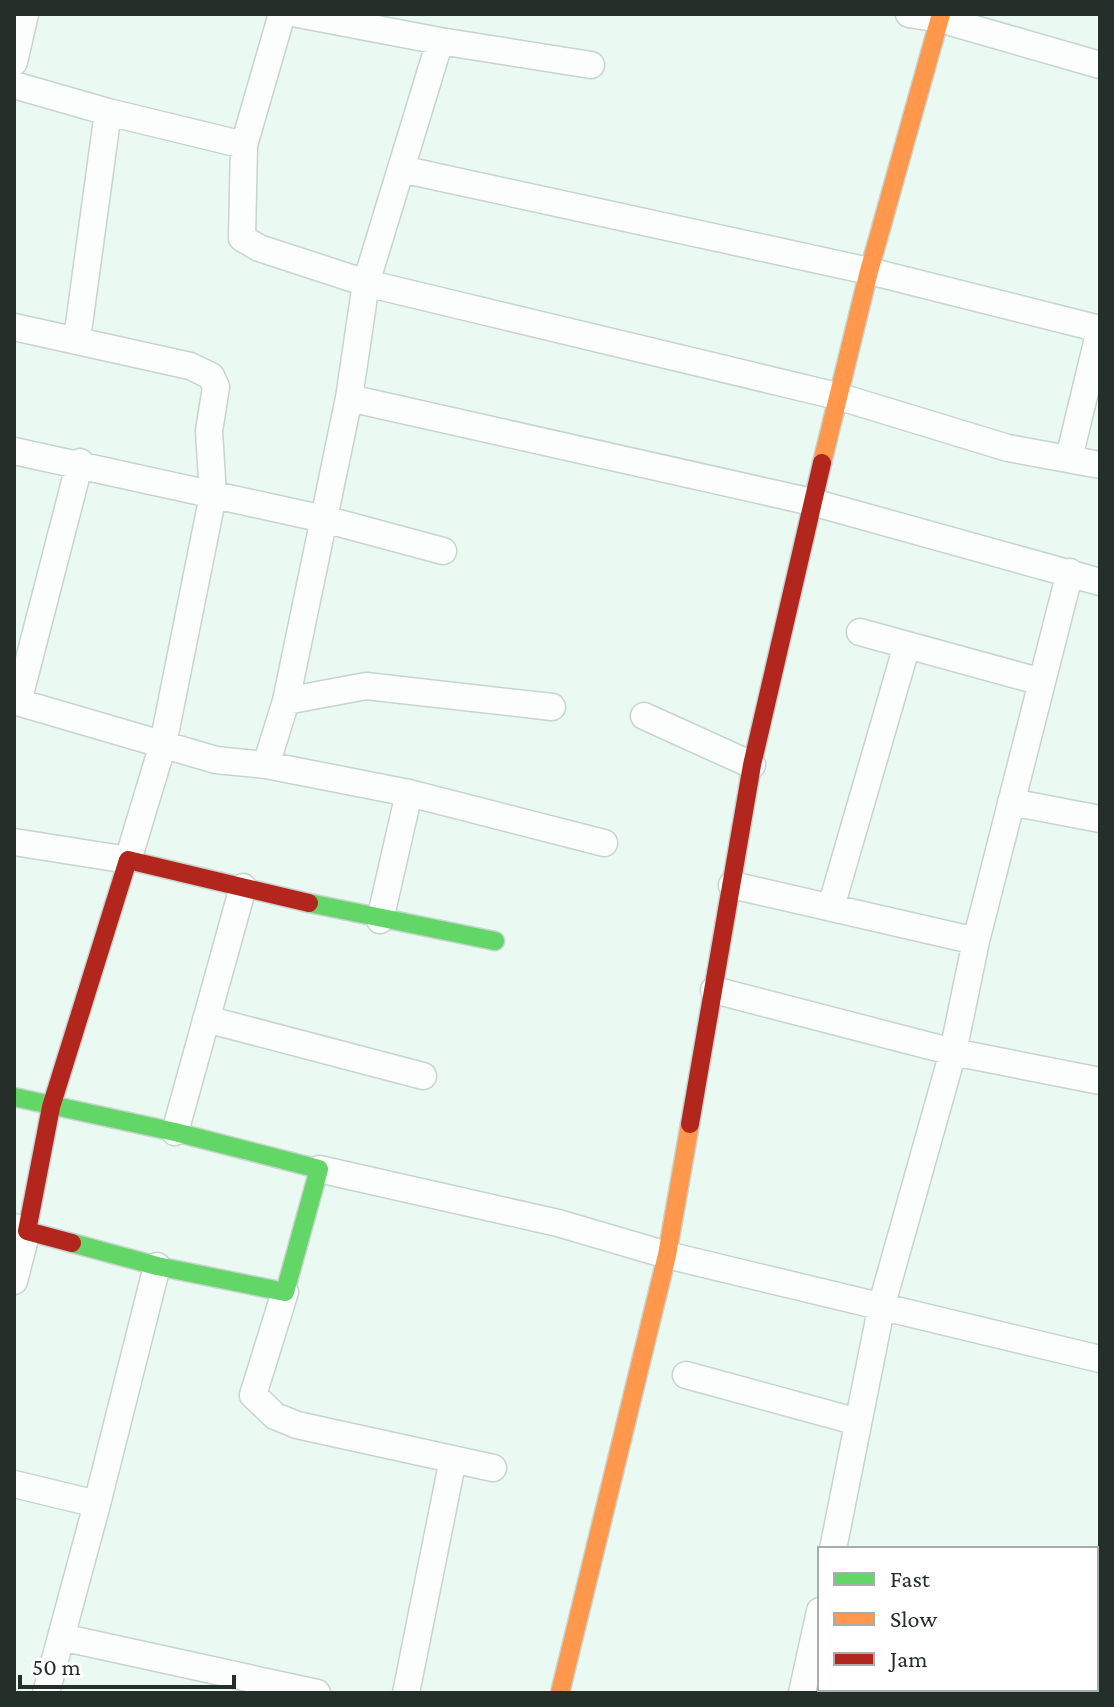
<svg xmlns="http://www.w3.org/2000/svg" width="1114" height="1707" viewBox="0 0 1114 1707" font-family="'Crimson Pro',serif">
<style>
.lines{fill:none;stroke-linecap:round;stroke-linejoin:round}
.street-casing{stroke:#c8d4ce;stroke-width:29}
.fast-casing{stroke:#c8d4ce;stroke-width:21}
.slow-casing{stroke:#c8d4ce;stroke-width:21}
.jam-casing{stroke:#c8d4ce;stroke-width:21}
.street{stroke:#fcfefd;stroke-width:26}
.fast{stroke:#63d668;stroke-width:18}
.slow{stroke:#ff974d;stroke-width:18}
.jam{stroke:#b3261e;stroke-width:18}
</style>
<rect width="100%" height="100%" fill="#eaf9f2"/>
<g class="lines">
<g class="street-casing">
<path id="street" d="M909,14L940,19L1100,65
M440,41L591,65
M14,62L25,14
M14,85L108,112L77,339
M108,112L244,145L282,14
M244,145L242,238L259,248L366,283L837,396L1008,448L1100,465
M401,169L869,271L1100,329
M14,327L190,366L211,376L216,387L209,431L213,495L163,744L128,860L14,842
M349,398L812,502L1100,582
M14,451L324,519L443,551
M1069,458L1100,330
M860,632L1042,682
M14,701L216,760L266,765L286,701L366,686L552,707
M286,701L349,398L366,283L440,41L298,14
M18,702L80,462
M644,716L752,765
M266,765L409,793L380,920
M409,793L604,843
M1011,802L1100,819
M732,885L976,941
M831,907L907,645
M714,990L953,1052L1100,1081
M206,1019L423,1076
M175,1132L243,887
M319,1169L558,1223L667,1255L1100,1359
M14,1227L27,1231L14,1281
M285,1292L253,1395L275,1416L297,1425L493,1468
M686,1375L858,1422
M14,1484L97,1504L157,1266
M833,1549L882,1304L953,1052L976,941L1070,572
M1096,1615L1100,1616
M61,1637L317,1693
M46,1693L97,1504
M406,1693L453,1459
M802,1693L820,1611"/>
</g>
<g class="fast-casing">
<path id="fast" d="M309,903L495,941
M14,1097L175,1132L319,1169L285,1292L157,1266L72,1243"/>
</g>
<g class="slow-casing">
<path id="slow" d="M822,463L869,271L941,14
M560,1693L667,1255L690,1124"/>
</g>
<g class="jam-casing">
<path id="jam" d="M690,1124L752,765L822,463
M72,1243L27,1231L51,1107L128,860L309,903"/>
</g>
<use href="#street" class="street"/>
<use href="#fast" class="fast"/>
<use href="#slow" class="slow"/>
<use href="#jam" class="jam"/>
</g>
<rect width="1114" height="1707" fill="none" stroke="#252f2a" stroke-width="32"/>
<rect x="818" y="1547" width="280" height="144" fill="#ffffff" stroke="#a8acaa" stroke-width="2"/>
<rect x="834" y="1573" width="40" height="12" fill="#63d668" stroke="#a8acaa" stroke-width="2"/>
<text x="890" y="1587" font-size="24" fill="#252f2a">Fast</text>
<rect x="834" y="1613" width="40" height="12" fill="#ff974d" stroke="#a8acaa" stroke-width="2"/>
<text x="890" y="1627" font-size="24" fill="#252f2a">Slow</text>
<rect x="834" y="1653" width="40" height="12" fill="#b3261e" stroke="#a8acaa" stroke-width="2"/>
<text x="890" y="1667" font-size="24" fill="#252f2a">Jam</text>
<path d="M20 1675v12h214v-12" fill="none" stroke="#252f2a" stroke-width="4"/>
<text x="32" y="1675" font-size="24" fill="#252f2a" stroke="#ffffff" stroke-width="6" paint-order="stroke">50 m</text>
</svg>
